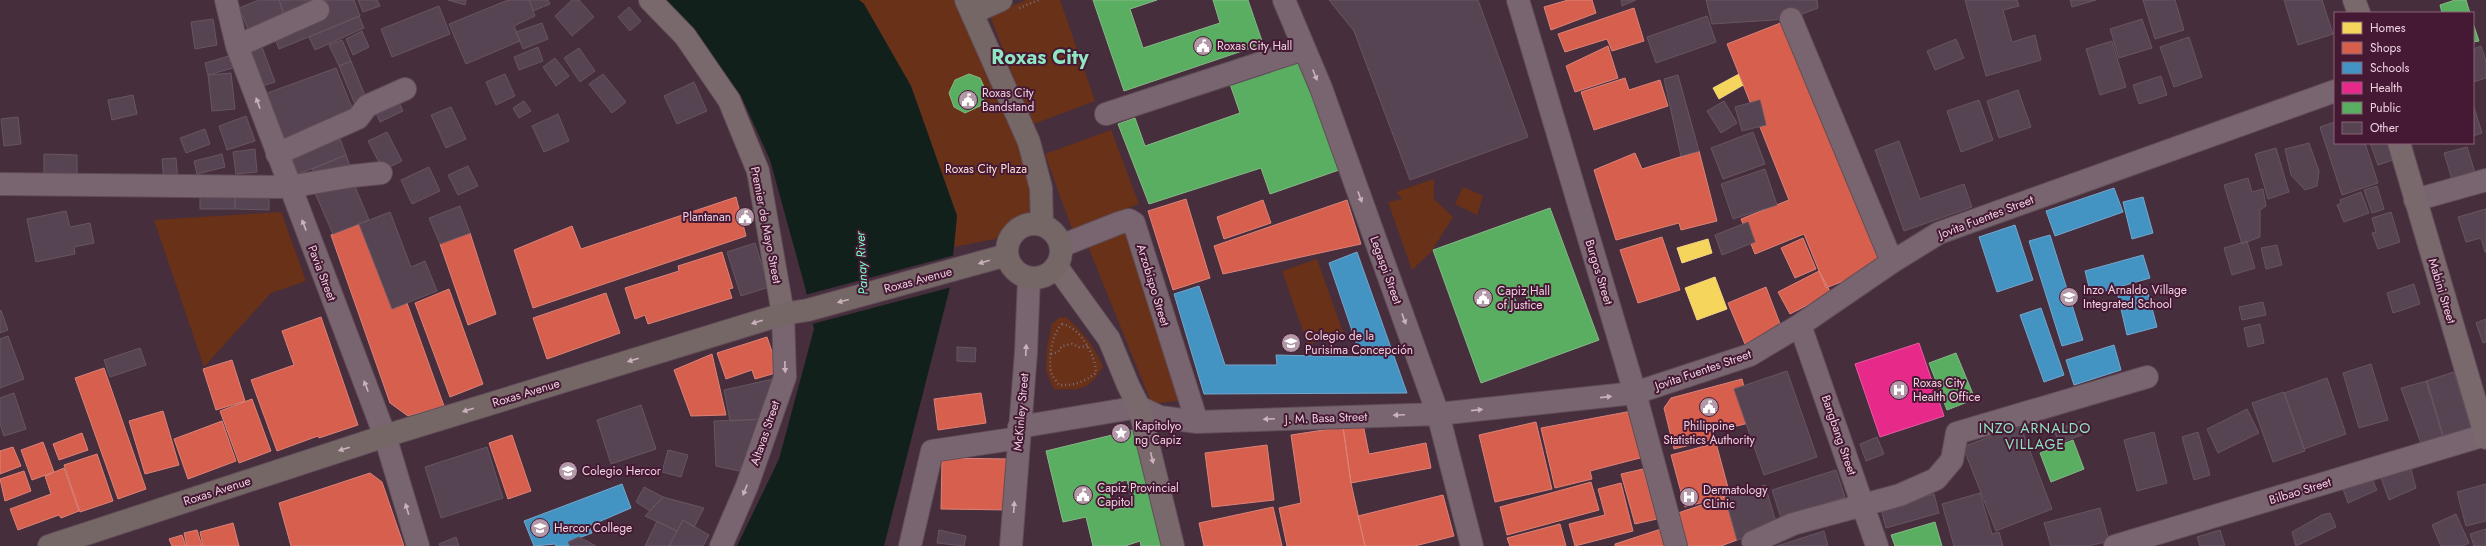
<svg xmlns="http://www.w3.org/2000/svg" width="2486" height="546" viewBox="0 0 2486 546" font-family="Jost,sans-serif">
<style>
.green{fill:#693117}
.water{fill:#12201b}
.pier{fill:#462e3c}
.homes{fill:#f6d55c;stroke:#f4d484}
.shops{fill:#d6604d;stroke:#dd8279}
.schools{fill:#4393c3;stroke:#76a6cc}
.health{fill:#e7298a;stroke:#e95ba4}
.public{fill:#5aae61;stroke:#86b887;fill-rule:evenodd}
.building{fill:#574452;stroke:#675562}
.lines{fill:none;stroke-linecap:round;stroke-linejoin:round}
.minor-casing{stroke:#614c58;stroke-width:24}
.major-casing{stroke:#614c58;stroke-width:24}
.highway-casing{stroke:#614c58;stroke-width:24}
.path{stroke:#7d6c76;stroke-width:2.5;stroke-dasharray:1 3;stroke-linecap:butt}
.minor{stroke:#78656f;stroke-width:22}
.major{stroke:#79696c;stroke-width:22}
.highway{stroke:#766767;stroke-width:22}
.oneway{fill:#cbb1be}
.oneway2{fill:#cab1bc}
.oneway3{fill:#cbb2bd}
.labels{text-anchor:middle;stroke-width:4;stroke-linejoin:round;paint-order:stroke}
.poi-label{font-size:12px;fill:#eed1e0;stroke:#451933;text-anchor:start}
.park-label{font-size:12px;fill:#f9ded1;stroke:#451933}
.street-label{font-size:12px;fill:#eed1e0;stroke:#451933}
.water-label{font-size:13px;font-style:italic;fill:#79ffcc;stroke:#451933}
.quarter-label{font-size:14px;letter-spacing:1px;fill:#8ee6c2;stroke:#451933}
.town-label{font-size:20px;font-weight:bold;fill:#8ee6c2;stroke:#451933}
</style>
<rect width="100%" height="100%" fill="#462e3c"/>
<path class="green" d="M859,0H959L1026,155L1033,192L1029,213L995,239L954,247L957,215L911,86L864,4Z
M1026,0H1060L1095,101L1031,125L990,15Z
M1111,130L1139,204L1072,229L1045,154Z
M1434,179V199L1453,217L1431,252L1412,270L1388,202L1402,199L1396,192Z
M1463,187L1483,196L1477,215L1455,204Z
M281,212L306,281L271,293L204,367L154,220Z
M1128,228L1183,400L1152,404L1087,244Z
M1317,259L1343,332L1308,345L1282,271Z
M1066,317C1082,331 1095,347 1103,367C1087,391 1082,390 1054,389L1046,371L1047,348L1052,324L1059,318Z"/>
<path class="water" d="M664,0H859L864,4L911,86L957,216L950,287L884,546H737L779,459L814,329L805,287L770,160L741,96L686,22Z"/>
<path class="pier" d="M955,255L952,287L812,324L805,295Z"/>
<path class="homes" d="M1739,74L1745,84L1719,99L1713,88Z
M1708,239L1712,253L1682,263L1677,248Z
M1715,277L1727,309L1697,320L1685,288Z"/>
<path class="shops" d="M1568,0H1592L1596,13L1551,30L1544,7Z
M1634,8L1644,41L1612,51L1607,39L1565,52L1558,34Z
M1783,22L1881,266L1826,288L1804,234L1755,254L1741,219L1789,200L1727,44Z
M1608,46L1618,78L1575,92L1566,66Z
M1625,78L1629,90L1660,80L1668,106L1594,130L1581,92Z
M1699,151L1717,221L1681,230L1679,223L1616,240L1594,170L1635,153L1642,169Z
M736,197L746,236L533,308L514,250L572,226L581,249Z
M1186,199L1210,278L1173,290L1148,211Z
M1263,200L1271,223L1224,239L1217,217Z
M1347,200L1361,244L1223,274L1214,246Z
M359,224L392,309L407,303L444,406L408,416L390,403L331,235Z
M470,233L496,314L468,325L440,244Z
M1662,237L1680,290L1638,303L1620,250Z
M1803,238L1816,269L1795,278L1781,248Z
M722,252L733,288L729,289L732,298L648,324L645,315L635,319L625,288L679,271L678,266Z
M1819,271L1831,293L1790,314L1778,292Z
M1766,287L1782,329L1745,344L1728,303Z
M449,289L483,384L450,397L415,303Z
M606,293L620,333L547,359L533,318Z
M321,317L358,425L319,438L318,436L277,451L251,380L294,365L282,331Z
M767,337L779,372L755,379L752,370L726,379L717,353Z
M712,354L726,415L691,416L674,370Z
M232,360L245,401L216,410L203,369Z
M104,368L146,489L118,499L75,378Z
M1742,379L1753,422L1712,432L1714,439L1674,449L1664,408L1671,398Z
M981,393L986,423L938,430L934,399Z
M252,399L271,451L239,463L220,411Z
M163,411L179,465L145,474L129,421Z
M1632,411L1644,457L1590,471L1592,479L1555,488L1541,428Z
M222,421L236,461L188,479L174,439Z
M1536,422L1552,489L1495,502L1479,435Z
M1363,424L1369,454L1426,443L1431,468L1351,483L1343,427Z
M1343,427L1351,483L1365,546H1287L1279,508L1301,503L1291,435Z
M82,433L88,450L59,460L53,444Z
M512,435L531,491L508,499L489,443Z
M43,442L54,472L32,480L21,450Z
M1716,443L1730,495L1685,507L1671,455Z
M1267,445L1274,500L1212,507L1205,453Z
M13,447L21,466L0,474V451Z
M97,454L113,501L80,512L64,465Z
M942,458L1011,459L1010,510L941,509Z
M64,468L79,511L61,518L59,515L18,530L10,509L51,494L45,476Z
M1643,469L1657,519L1635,524L1621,474Z
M24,471L31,491L5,501L0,479Z
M370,473L382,482L404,546H291L279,503Z
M1591,482L1599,510L1507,535L1500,507Z
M1621,483L1633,531L1575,546L1569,524L1605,515L1598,489Z
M1443,495L1454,536L1415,546H1365L1358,516Z
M1725,497L1737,540L1721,546H1685L1675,514Z
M1273,507L1282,546H1204L1199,523Z
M233,523L239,546H203L200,532Z
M1560,524L1566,546H1510L1507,538Z
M1661,529L1666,546H1615V544Z
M197,530L202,546H187L184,533Z
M182,535L186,546H172L169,539Z"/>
<path class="schools" d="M2114,188L2123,212L2055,236L2046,211Z
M2143,197L2153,233L2132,239L2123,202Z
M2015,225L2033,280L1997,292L1979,237Z
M2050,235L2083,340L2062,346L2029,241Z
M1357,252L1407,393L1204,394L1174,294L1199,286L1225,365H1277L1276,355L1361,357L1329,263Z
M2143,255L2150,278L2091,295L2085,271Z
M2147,289L2157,327L2127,335L2118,296Z
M2041,308L2064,375L2044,382L2020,315Z
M2114,345L2121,370L2074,385L2066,360Z
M622,484L631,508L589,526L592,533L568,542L570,546H556L555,544L534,546L524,521Z"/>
<path class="health" d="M1919,343L1944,416L1880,437L1855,364Z"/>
<path class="public" d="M1093,0H1157L1130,9L1143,48L1220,23L1213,0H1248L1263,44L1124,91Z
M2455,0H2466L2470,13H2442L2440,5Z
M2473,23L2479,41L2473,42Z
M1299,60L1339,170L1270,194L1261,168L1149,204L1118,124L1135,118L1145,146L1240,113L1230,84Z
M969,74L980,78L987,93L980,106L965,113L954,107L949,93L955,80Z
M1550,208L1599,340L1481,383L1433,250ZM1522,285L1530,307L1520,311L1511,289Z
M1956,353L1975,399L1947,410L1929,363Z
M1141,428L1170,546H1141L1140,541L1125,546H1093L1086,517L1063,522L1046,451ZM1127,480L1133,506L1113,510L1107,485Z
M2073,440L2084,469L2051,482L2040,453Z
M1935,522L1942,546H1895L1891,535Z"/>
<path class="building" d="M259,0H279L286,20L250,34L239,8Z
M279,0H315L286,20Z
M319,0H354L360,16L279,49L273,34Z
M358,0H377L380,6L363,12Z
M448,0H466L465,5Z
M508,0H529L535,16L514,26L520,41L466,64L449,24Z
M529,0H548L550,4L533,11Z
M572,0H579L594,17L572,36L555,16Z
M1329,0H1478L1528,137L1410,180L1354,31Z
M1621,0H1636L1622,6Z
M1706,0H1817L1818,8L1789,19L1712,24Z
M1965,0H2017L2019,6L2003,10L2012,42L2035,35L2041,60L1986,76Z
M2070,0H2096L2072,7Z
M2143,0H2175L2184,30L2155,39Z
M2284,0H2322L2333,34L2298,45Z
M439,6L450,34L392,57L381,29Z
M629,7L641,21L630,31L618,17Z
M359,16L364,28L315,50L309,37Z
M1707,16L1716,42L1656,63L1647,37Z
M213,19L217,45L195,49L191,22Z
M2142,19L2152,48L2119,58L2110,29Z
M542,23L548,39L523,49L516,32Z
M362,31L369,47L353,55L346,39Z
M2189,37L2202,77L2174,87L2160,47Z
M1956,39L1964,58L1935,70L1927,51Z
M342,40L351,61L339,66L329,45Z
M2112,41L2126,87L2100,95L2086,49Z
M2481,46L2486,61V78L2473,82V49Z
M262,47L275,82L260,87L247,53Z
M538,47L543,61L519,70L514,57Z
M579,48L595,71L580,82L564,58Z
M229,56L233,68L208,75L205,63Z
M555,58L569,76L556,86L543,67Z
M351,61L368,103L356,107L339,66Z
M336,68L355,115L281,148L262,95Z
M231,73L235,109L212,111L208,75Z
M505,74L515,96L496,105L486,82Z
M603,74L626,102L612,113L589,84Z
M1678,75L1699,151L1681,156L1664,79Z
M2161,76L2167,95L2139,104L2133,85Z
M694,82L707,111L677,124L664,96Z
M2018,90L2031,127L1999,138L1987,101Z
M133,95L137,114L112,120L108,100Z
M397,98L403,111L380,122L374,108Z
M1760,100L1766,125L1742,131L1735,107Z
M1979,100L1993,140L1961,152L1947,111Z
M524,101L531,111L519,118L513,108Z
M1724,101L1737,123L1721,133L1707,111Z
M2473,104L2482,133L2473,136Z
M451,107L466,139L446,148L431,115Z
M558,114L569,141L544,152L532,126Z
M246,116L255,141L227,150L219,126Z
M18,117L21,144L4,146L1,119Z
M2335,122V143H2365L2378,183L2342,195L2320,127Z
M205,129L210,144L186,153L180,138Z
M387,132L402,161L383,170L368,141Z
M1753,132L1765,164L1723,179L1711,148Z
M339,136L346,155L296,175L288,156Z
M1899,141L1920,199L1964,184L1972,207L1904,231L1875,150Z
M2309,143L2319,171L2317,186L2305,190L2291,175L2285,149Z
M2370,143H2390L2396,159L2378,165Z
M2467,147L2477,179L2454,186L2444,153Z
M2276,148L2289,192L2268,199L2255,154Z
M255,149L257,172L236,174L233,152Z
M44,154L77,155V181L44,180Z
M222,154L225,167L197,174L194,161Z
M346,155L350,166L317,180L312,169Z
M176,158L178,182L164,183L162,159Z
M468,166L478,186L458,195L448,175Z
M429,167L440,191L412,204L401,180Z
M1765,169L1777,205L1733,219L1721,184Z
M2248,178L2252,192L2263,189L2266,206L2260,210V237L2242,244L2224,185Z
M354,184L369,220L333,234L315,193Z
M2377,186L2384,209L2372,213L2364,190Z
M235,191H269V210L235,209Z
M2361,192L2369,213L2344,222L2337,205L2341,203L2340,200Z
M200,196H235V209H200Z
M460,206L470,233L440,244L429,218Z
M2486,209V252H2485L2481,238L2466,242L2458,217Z
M66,211L70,227L90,223L94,243L74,247L75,254L36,262L27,219Z
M390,212L411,267L425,261L437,291L392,309L359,224Z
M2391,212L2400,242L2378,249L2372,233L2376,232L2372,218Z
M1748,222L1755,242L1722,255L1715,235Z
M2247,241L2255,268L2232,275L2224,248Z
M755,243L769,287L741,296L727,252Z
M2277,245L2282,265L2266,269L2261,248Z
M2414,284L2420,304L2393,313L2387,293Z
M2263,302L2266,315L2242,320L2239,307Z
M1,310L8,330L0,333V311Z
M2486,319V342L2483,343L2476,323Z
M2260,324L2264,343L2248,347L2244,328Z
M8,336L24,379L0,388V339Z
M957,347L976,348L975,362L957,361Z
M140,348L146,365L110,377L104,360Z
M2371,364L2388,420L2359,428L2343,373Z
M1787,371L1817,457L1764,475L1734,389Z
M2454,372L2471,428L2443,437L2426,381Z
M2327,378L2346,434L2304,449L2284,393Z
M773,379L764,419L730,421L724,390Z
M2427,381L2445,442L2423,449L2401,388Z
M2284,392L2305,451L2273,462L2252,403Z
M14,393L26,429L4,436L0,424V398Z
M641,405L656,449L611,464L597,420Z
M2247,409L2259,433L2218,453L2207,429Z
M764,419L744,472L716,466L714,421Z
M2081,421L2085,434L2059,443L2054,430Z
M2020,425L2052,509L1996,531L1963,447Z
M2154,432L2167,483L2137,491L2124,440Z
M2198,432L2210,475L2194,480L2182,437Z
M1877,437L1884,454L1866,461L1860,444Z
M487,447L503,498L441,518L425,467Z
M668,450L688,455L681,477L662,472Z
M2409,462L2416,488L2389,500L2381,478Z
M1836,470L1845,497L1781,518L1772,490Z
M2370,474L2377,490L2348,503L2342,486Z
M2486,484V521L2466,526L2457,492Z
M1765,485L1778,529L1737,540L1725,497Z
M644,487L663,497L650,511L636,502Z
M1980,493L1992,534L1999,532L2003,546H1954L1942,504Z
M1934,494L1939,513L1886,528L1881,509Z
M663,497L704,508L694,527L683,520L677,531L645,516Z
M2100,508L2109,541L2089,546H2051L2044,523Z
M2330,513L2336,527L2296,546L2292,532L2322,515Z
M2456,514L2469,543L2463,546H2441L2432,525Z
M683,520L709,535L703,546H669Z
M657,521L677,531L669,546H645Z
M2486,529V546H2474L2470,534Z
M939,530L966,536L964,546L937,543Z
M2220,530L2225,546H2200L2197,537Z
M1824,531L1828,546H1777Z
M456,537L459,546H440L439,544Z
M579,537L596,546H570L568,542Z"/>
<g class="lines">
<g class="minor-casing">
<path id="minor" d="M226,0L237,46L385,436L418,546
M1284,0L1321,88L1438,414L1472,546
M1518,0L1635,393L1676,546
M1791,19L1892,262
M237,46L318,10
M1106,114L1304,49
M277,154L358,118L367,106L405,89
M0,184L289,187L352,176L381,173
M2415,200L2486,180
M1061,246L1119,223L1129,220L1134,223L1197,422
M1800,325L1877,546
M1019,427L1139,407L1160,417L1197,422L1438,414L1635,393L1750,355L1800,325L1892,262L1939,233L2335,91
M1753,542L1793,524L1900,495L1936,479L1952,460L1957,433L2147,377
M721,546L747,486L785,377L783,314
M910,546L932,451L1019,438
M1011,546L1026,352L1029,278
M2115,546L2485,435"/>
</g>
<g class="major-casing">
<path id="major" d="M650,0L685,36L729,100L758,171L783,314
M2354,0L2359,13
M2399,143L2486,438
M1057,267L1109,339L1128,385L1139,407L1173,546"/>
</g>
<g class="highway-casing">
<path id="highway" d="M966,0L1029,142L1041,188L1042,225
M972,13L1001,0
M1007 251a27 27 0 1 1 54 0a27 27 0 1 1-54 0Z
M49,546L385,436L783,314L808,310L1007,255"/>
</g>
<path class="path" d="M1019,8L1039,0
M1062,324C1080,327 1096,356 1096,373C1084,382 1074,386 1059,385C1057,382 1054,378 1052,375C1047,361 1052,334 1062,324Z
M1051,354L1058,352L1062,346L1072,344L1079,347L1088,346"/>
<use href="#minor" class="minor"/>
<use href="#major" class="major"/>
<use href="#highway" class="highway"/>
</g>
<defs><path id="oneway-solid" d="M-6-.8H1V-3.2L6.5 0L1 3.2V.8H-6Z"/></defs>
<g class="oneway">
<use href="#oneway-solid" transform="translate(1315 75) rotate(68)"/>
<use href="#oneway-solid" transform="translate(258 103) rotate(-110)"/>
<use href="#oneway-solid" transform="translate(1360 197) rotate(70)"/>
<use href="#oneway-solid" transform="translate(304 225) rotate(-111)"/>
<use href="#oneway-solid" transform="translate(1404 319) rotate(70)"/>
<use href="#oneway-solid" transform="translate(1026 350) rotate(-87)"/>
<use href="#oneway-solid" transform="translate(785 367) rotate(88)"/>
<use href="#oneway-solid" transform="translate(366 386) rotate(-111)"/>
<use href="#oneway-solid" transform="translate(1606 397) rotate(-6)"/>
<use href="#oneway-solid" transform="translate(1477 410) rotate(-6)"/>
<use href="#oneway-solid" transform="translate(1399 415) rotate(178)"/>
<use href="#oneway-solid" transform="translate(1269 419) rotate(178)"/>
<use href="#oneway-solid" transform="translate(745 490) rotate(112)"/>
<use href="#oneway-solid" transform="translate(1014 507) rotate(-86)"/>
<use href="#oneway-solid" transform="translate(407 509) rotate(-107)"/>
</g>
<g class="oneway2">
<use href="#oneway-solid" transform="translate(984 262) rotate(163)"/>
<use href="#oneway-solid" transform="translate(843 301) rotate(165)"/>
<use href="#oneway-solid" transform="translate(757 322) rotate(163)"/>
<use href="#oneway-solid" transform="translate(633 360) rotate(163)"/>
<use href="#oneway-solid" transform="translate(468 410) rotate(163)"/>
<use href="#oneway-solid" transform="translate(344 449) rotate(162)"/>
</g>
<use class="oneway3" href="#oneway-solid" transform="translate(1152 458) rotate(76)"/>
<defs>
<g id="civic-disc" transform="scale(1)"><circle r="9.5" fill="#b398a7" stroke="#451933"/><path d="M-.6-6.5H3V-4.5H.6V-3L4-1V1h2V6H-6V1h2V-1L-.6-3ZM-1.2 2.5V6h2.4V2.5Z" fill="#fff"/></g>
<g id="school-disc" transform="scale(1)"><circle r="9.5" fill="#b398a7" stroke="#451933"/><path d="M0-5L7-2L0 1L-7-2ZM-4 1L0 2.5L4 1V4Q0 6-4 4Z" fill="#fff"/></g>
<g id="university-disc" transform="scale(1)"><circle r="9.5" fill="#b398a7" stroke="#451933"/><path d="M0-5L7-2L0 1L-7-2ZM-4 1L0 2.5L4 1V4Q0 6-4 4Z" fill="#fff"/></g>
<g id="hospital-disc" transform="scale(1)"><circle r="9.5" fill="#b398a7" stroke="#451933"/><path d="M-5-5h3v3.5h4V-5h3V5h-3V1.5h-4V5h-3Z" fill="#fff"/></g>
<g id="sight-disc" transform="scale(1)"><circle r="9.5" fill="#b398a7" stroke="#451933"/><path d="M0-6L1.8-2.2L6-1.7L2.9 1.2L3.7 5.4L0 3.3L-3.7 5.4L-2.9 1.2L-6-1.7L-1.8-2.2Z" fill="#fff"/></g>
</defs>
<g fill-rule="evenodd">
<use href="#civic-disc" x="1203" y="46"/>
<use href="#civic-disc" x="968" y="100"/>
<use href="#civic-disc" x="745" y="217"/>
<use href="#school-disc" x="2069" y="297"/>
<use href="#civic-disc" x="1483" y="298"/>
<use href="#university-disc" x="1291" y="343"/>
<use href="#hospital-disc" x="1899" y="390"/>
<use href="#civic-disc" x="1709" y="407"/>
<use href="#sight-disc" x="1121" y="433"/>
<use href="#university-disc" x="568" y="471"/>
<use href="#civic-disc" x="1083" y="495"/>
<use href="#hospital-disc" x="1689" y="497"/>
<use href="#university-disc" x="540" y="528"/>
</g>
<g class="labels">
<g class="poi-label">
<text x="1217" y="50">Roxas City Hall</text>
<text x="982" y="97">Roxas City<tspan x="982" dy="14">Bandstand</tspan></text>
<text x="731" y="221" text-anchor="end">Plantanan</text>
<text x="2083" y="294">Inzo Arnaldo Village<tspan x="2083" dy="14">Integrated School</tspan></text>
<text x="1497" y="295">Capiz Hall<tspan x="1497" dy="14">of Justice</tspan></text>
<text x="1305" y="340">Colegio de la<tspan x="1305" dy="14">Purisima Concepción</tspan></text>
<text x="1913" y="387">Roxas City<tspan x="1913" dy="14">Health Office</tspan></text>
<text x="1135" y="430">Kapitolyo<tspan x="1135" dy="14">ng Capiz</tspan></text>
<text x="1709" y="430" text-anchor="middle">Philippine<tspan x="1709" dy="14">Statistics Authority</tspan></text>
<text x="582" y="475">Colegio Hercor</text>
<text x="1097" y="492">Capiz Provincial<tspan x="1097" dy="14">Capitol</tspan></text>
<text x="1703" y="494">Dermatology<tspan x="1703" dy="14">CLinic</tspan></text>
<text x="554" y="532">Hercor College</text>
</g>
<g class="park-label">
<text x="986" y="173">Roxas City Plaza</text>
</g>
<g class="street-label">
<text transform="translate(1986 217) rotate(-21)" y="4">Jovita Fuentes Street</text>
<text transform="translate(766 225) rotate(79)" y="4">Premier de Mayo Street</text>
<text transform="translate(1386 270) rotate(70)" y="4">Legaspi Street</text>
<text transform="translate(1599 272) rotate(73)" y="4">Burgos Street</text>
<text transform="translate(322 273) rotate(69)" y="4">Pavia Street</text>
<text transform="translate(918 280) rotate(-15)" y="4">Roxas Avenue</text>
<text transform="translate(1153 285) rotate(73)" y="4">Arzobispo Street</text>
<text transform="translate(2442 291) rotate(73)" y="4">Mabini Street</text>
<text transform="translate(1703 370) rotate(-19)" y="4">Jovita Fuentes Street</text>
<text transform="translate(526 393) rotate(-17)" y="4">Roxas Avenue</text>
<text transform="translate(1021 412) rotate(-85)" y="4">McKinley Street</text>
<text transform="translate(1326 418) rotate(-2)" y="4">J. M. Basa Street</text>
<text transform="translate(765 433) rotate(-71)" y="4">Altavas Street</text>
<text transform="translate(1839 435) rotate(71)" y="4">Bangbang Street</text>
<text transform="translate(217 491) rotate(-18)" y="4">Roxas Avenue</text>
<text transform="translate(2300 491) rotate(-17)" y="4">Bilbao Street</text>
</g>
<g class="water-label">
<text transform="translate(861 263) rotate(-93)" y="5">Panay River</text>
</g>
<g class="quarter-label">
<text x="2035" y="433">INZO ARNALDO<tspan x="2035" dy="16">VILLAGE</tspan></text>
</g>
<g class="town-label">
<text x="1040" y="64">Roxas City</text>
</g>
</g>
<rect x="2334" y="12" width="140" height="132" fill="#451933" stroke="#896378"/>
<rect x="2342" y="22" width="20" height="12" fill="#f6d55c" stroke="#896378"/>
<text x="2370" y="32" font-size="12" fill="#eed1e0">Homes</text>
<rect x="2342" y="42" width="20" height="12" fill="#d6604d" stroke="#896378"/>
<text x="2370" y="52" font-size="12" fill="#eed1e0">Shops</text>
<rect x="2342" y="62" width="20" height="12" fill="#4393c3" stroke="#896378"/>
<text x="2370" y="72" font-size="12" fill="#eed1e0">Schools</text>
<rect x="2342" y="82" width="20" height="12" fill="#e7298a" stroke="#896378"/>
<text x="2370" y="92" font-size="12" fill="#eed1e0">Health</text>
<rect x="2342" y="102" width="20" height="12" fill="#5aae61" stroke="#896378"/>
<text x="2370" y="112" font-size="12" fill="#eed1e0">Public</text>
<rect x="2342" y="122" width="20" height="12" fill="#574452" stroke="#896378"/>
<text x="2370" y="132" font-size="12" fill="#eed1e0">Other</text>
</svg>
